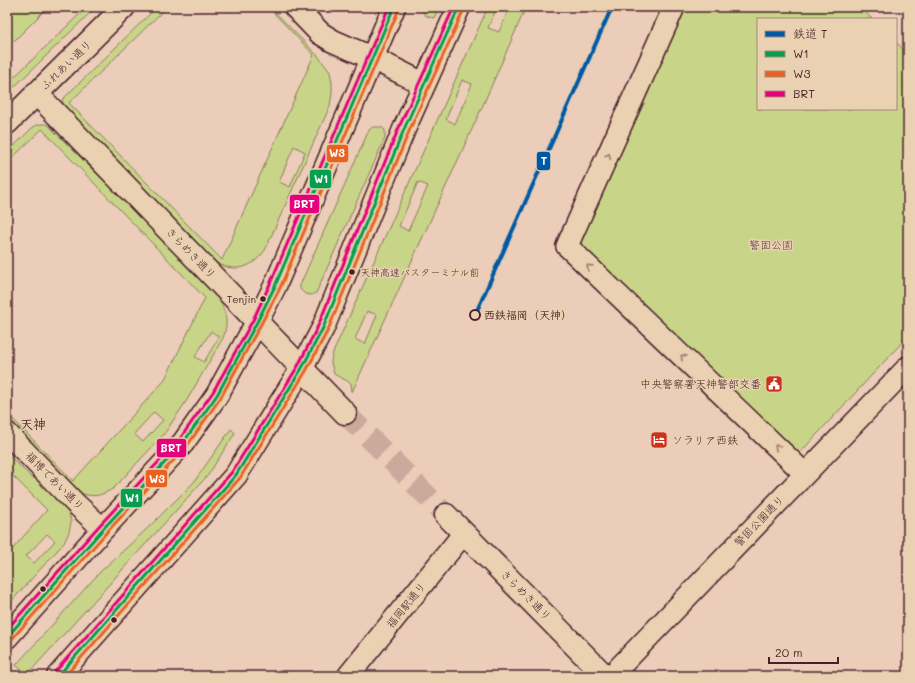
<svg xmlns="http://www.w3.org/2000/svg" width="915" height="683" viewBox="0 0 915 683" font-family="Mali,'Klee One',sans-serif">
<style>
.green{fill:#c8d588;stroke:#897a5a;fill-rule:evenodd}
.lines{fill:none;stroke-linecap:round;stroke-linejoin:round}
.tertiary-tunnel{stroke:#cbaa9d;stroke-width:22;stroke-dasharray:22 11;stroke-linecap:butt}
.minor-casing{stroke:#4a1f2b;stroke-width:24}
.tertiary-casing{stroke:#4a1f2b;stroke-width:25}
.secondary-casing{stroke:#4a1f2b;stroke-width:25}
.minor{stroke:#e9d1b1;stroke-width:21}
.tertiary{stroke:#e9d1b1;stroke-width:22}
.secondary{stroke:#e9d1b1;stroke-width:22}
.bus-1-casing{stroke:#e9d1b1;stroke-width:6}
.bus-2-casing{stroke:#e9d1b1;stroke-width:6}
.bus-3-casing{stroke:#e9d1b1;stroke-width:6}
.bus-1{stroke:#049f4f;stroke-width:3}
.bus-2{stroke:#ea6222;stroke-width:3}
.bus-3{stroke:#e5007d;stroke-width:3}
.rail-1-casing{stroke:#e9d1b1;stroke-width:7}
.rail-1{stroke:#0059a6;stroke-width:4}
.oneway{stroke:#9a786e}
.bus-dot{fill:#4a1f2b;stroke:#e9d1b1;stroke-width:1.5}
.stop-dot{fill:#e9d1b1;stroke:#4a1f2b;stroke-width:2}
.labels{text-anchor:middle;stroke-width:3;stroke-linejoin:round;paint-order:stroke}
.bus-label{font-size:10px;fill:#4a1f2b;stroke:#e9d1b1;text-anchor:start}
.street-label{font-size:11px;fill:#4a1f2b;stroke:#e9d1b1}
.park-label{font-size:11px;fill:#5d3a39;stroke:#e9d1b1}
.stop-label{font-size:11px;font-weight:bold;fill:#4a1f2b;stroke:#e9d1b1;text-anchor:start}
.poi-label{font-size:11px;fill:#4a1f2b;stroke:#e9d1b1;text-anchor:end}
.quarter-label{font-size:13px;font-weight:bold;fill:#4a1f2b;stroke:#e9d1b1}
.line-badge{stroke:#e9d1b1;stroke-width:1.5}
.badge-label{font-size:11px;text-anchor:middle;font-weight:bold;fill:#fff}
</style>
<rect width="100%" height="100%" fill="#ebcdb9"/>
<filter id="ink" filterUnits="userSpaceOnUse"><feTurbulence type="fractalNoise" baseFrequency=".025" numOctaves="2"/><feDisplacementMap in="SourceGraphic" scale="8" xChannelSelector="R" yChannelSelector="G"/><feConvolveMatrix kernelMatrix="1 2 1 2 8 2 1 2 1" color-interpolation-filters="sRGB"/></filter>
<g filter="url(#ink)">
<path class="green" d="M7,7H48L7,48Z
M87,7H96L7,94V84Z
M157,7H167L69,103L222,260L314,55L268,7H270L318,56L330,72L332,83V93L330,106L265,250C250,272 229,273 209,258L65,108L62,100ZM294,146L305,152L290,187L279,182Z
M424,7H439L434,18C428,17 420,15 424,7Z
M488,7H497L488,28L499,32L510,7H526L483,105L352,392L351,383L334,374L331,363L332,355ZM462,80L472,84L455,124L446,119ZM418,182L428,186L408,231L399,226ZM367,311L377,315L365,344L355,339Z
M681,7H860L872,19H758V109H896V42L908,54V336L796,457L572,243Z
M42,124H47L216,293C224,310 230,319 223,338L187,400L164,434L114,488C98,498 89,498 72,489L7,422V413L73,481L164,381L205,298L42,129L7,163V153L32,128L37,125ZM211,331L219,337L204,362L195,357ZM154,412L163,420L143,442L134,434Z
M373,127H381L385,130V138L316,293L311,295L305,294L300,289V285L369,130Z
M231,429L235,433L208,475L27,675L16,665L100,572L150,526L194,482Z
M7,453L31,477L43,482L62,500L69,513L71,522L69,532L64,543L7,606V555L47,510L7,470ZM47,534L55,541L34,563L26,556Z"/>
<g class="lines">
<path class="tertiary-tunnel" d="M345,413L446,515"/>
<g class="minor-casing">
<path id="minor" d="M674,7L567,246L805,474
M7,433L77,505L103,529
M348,676L464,533
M611,676L908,367"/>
</g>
<g class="tertiary-casing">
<path id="tertiary" d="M295,7L320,33L333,41L372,58L424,84
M36,93L345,413
M7,123L124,7
M446,515L605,676"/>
</g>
<g class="secondary-casing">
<path id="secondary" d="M7,637L103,529L183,443L217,395L257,322L275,286L394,7
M58,676L236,475L302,368L323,328L405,127L459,7"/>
</g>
<use href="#minor" class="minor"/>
<use href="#tertiary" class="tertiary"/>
<use href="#secondary" class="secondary"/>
<g class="bus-1-casing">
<path id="bus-1" d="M7,637L103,529L183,443L217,395L257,322L275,286L394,7
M58,676L236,475L302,368L323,328L405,127L459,7"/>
</g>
<g class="bus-2-casing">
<path id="bus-2" d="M11,640L107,532L187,446L221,397L261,324L280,288L399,9
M65,676L240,478L306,371L328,330L410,129L464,9"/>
</g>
<g class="bus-3-casing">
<path id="bus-3" d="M7,629L99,526L179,440L213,392L253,320L270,284L389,7
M54,673L232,472L298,366L318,326L400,125L454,7"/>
</g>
<use href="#bus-1" class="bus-1"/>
<use href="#bus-2" class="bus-2"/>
<use href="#bus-3" class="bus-3"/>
<g class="rail-1-casing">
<path id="rail-1" d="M475,315L612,7"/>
</g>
<use href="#rail-1" class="rail-1"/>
</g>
<defs><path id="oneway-chevron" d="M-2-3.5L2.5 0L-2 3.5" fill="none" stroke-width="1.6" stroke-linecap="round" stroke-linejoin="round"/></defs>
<g class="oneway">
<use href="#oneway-chevron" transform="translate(608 156) rotate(-66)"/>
<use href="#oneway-chevron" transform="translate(589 267) rotate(-136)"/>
<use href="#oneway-chevron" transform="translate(683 357) rotate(-136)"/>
<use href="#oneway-chevron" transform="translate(777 447) rotate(-137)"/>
</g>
</g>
<defs>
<g id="civic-square" transform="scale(0.9)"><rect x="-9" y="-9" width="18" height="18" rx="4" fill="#c8321e" stroke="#e9d1b1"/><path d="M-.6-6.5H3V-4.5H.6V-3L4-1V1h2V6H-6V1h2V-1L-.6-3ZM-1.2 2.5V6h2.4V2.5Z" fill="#fff"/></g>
<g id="hotel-square" transform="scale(0.9)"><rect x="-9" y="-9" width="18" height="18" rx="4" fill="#c8321e" stroke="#e9d1b1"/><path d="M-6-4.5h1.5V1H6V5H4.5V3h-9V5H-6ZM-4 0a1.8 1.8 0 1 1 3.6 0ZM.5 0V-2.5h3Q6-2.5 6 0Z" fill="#fff"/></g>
</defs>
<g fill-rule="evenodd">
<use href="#civic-square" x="774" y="384"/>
<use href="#hotel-square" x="659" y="440"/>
</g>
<g class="bus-dot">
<circle cx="352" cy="272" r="3.5"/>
<circle cx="263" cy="299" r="3.5"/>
<circle cx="43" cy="589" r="3.5"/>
<circle cx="114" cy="620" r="3.5"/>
</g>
<circle class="stop-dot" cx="475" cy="315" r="5"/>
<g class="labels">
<g class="bus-label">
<text x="360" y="276">天神高速バスターミナル前</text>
<text x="256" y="303" text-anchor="end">Tenjin</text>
</g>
<g class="street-label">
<text transform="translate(66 65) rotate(-44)" y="4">ふれあい通り</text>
<text transform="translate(191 253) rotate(46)" y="4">きらめき通り</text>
<text transform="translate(55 481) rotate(45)" y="4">福博であい通り</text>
<text transform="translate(759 521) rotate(-46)" y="4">警固公園通り</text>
<text transform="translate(526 595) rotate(45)" y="4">きらめき通り</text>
<text transform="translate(406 605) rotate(-51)" y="4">福岡駅通り</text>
</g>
<g class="park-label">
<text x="771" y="249">警固公園</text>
</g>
<g class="stop-label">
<text x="484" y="319">西鉄福岡（天神）</text>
</g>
<g class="poi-label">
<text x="761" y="388">中央警察署天神警部交番</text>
<text x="672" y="444" text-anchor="start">ソラリア西鉄</text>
</g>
<g class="quarter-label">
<text x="33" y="429">天神</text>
</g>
</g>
<g class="line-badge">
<rect x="326" y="144" width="23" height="19" rx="4" fill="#ea6222"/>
<rect x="536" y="151" width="15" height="20" rx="4" fill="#0059a6"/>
<rect x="309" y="169" width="23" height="20" rx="4" fill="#049f4f"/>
<rect x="289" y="194" width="31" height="20" rx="4" fill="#e5007d"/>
<rect x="156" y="438" width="31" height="20" rx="4" fill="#e5007d"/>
<rect x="145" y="469" width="23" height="19" rx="4" fill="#ea6222"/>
<rect x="120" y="488" width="23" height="20" rx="4" fill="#049f4f"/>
</g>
<g class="badge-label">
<text x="337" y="157">W3</text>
<text x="544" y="165">T</text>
<text x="321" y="183">W1</text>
<text x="304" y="208">BRT</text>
<text x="171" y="452">BRT</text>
<text x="157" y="483">W3</text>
<text x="132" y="502">W1</text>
</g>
<rect width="915" height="683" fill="none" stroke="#e9d1b1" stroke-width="24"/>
<rect x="12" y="12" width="891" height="659" fill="none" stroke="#4a1f2b" stroke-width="1.5" filter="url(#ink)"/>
<rect x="757" y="18" width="140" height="92" fill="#e9d1b1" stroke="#a98a7b"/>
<rect x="765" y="31" width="20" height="6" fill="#0059a6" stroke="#a98a7b"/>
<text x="793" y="38" font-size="12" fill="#4a1f2b">鉄道 T</text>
<rect x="765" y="51" width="20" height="6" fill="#049f4f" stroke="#a98a7b"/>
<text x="793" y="58" font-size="12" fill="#4a1f2b">W1</text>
<rect x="765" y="71" width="20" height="6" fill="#ea6222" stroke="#a98a7b"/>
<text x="793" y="78" font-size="12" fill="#4a1f2b">W3</text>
<rect x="765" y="91" width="20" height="6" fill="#e5007d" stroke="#a98a7b"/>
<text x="793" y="98" font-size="12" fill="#4a1f2b">BRT</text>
<path d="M769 657v6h69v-6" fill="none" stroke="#4a1f2b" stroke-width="2"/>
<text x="775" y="657" font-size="12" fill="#4a1f2b" stroke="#e9d1b1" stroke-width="3" paint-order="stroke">20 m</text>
</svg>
